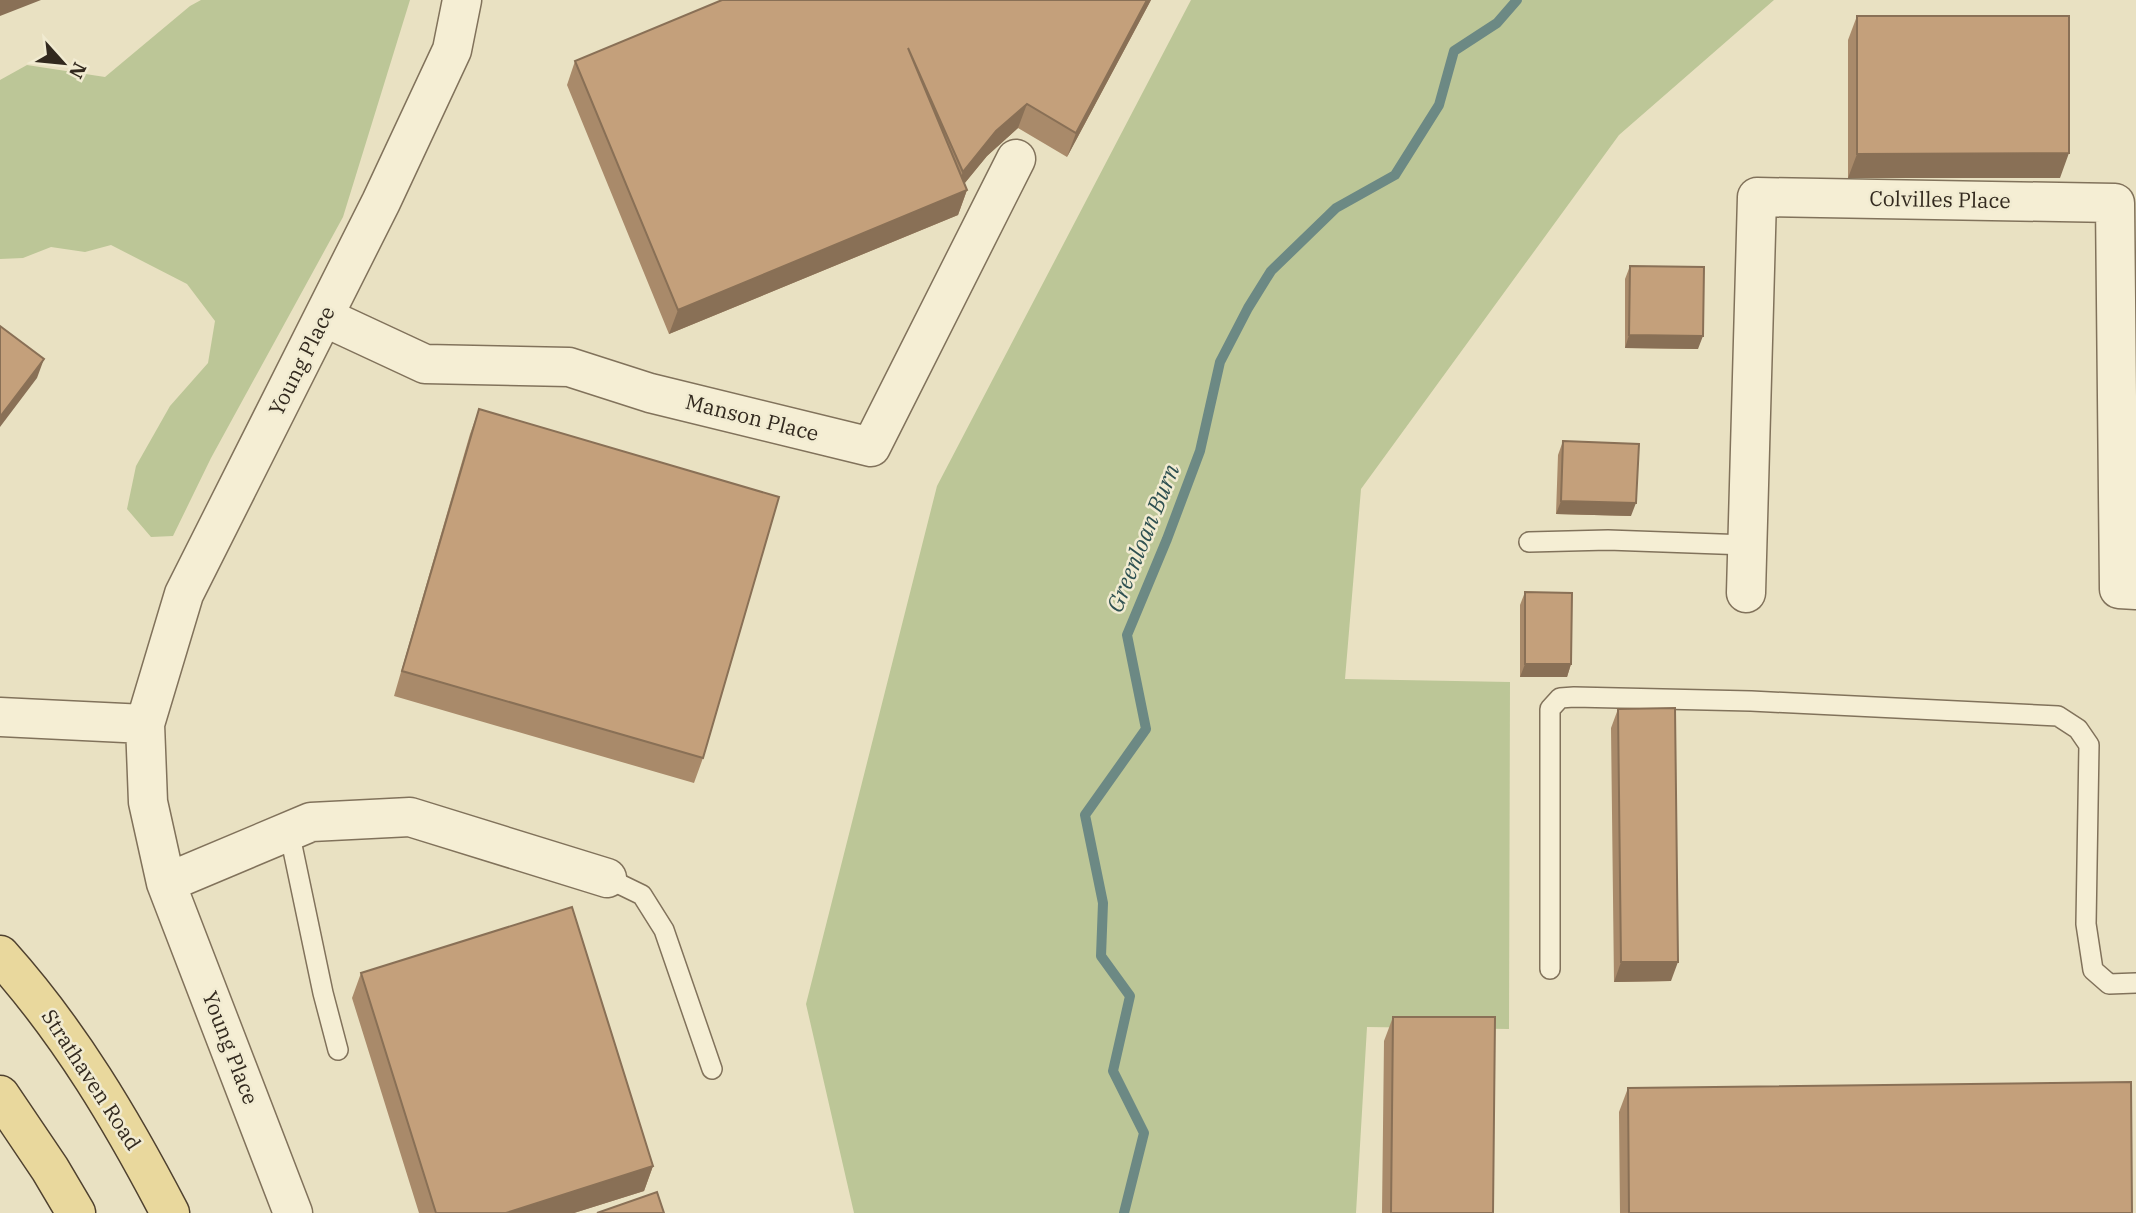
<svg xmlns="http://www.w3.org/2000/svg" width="2136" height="1213" viewBox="0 0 2136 1213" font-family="'IBM Plex Serif',serif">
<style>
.green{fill:#bcc697}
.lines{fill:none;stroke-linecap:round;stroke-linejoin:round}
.stream{stroke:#6c8984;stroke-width:10}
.service-casing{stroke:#81725b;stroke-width:22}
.minor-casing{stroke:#81725b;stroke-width:41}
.primary-casing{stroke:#4f412f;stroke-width:41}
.service{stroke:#f5eed4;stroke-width:19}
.minor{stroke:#f5eed4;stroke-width:38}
.primary{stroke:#e9d89d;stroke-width:38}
.wall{fill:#a98a6a}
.shaded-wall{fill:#897056}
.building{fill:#c4a07b;stroke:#897056;stroke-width:2}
.labels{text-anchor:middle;stroke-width:5;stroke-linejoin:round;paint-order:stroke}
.street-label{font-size:21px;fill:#32291e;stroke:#f1ebd1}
.water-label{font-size:23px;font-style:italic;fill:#2e5051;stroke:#f1ebd1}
</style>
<rect width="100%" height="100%" fill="#e9e1c2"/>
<path class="green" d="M201,0H410L343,217L211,458L173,536L151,537L127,509L136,466L170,406L208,363L215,321L187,284L111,245L85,252L51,247L23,258L0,259V80L27,65L105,77L190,6Z
M1191,0H1774L1619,135L1361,489L1345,679L1510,682L1509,1029L1367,1027L1356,1213H854L806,1004L937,486Z"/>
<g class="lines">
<path class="stream" d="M1124,1213L1144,1133L1113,1071L1130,996L1101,956L1103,903L1085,815L1146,729L1127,635L1167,539L1200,451L1220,362L1248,308L1271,271L1336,208L1395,175L1439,105L1454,51L1497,23L1517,0"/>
<g class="service-casing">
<path id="service" d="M1529,542L1608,540L1747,545
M289,831L323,993L338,1050
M607,878L642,895L664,930L712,1069
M1550,969V709L1560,698L1574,697L1751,701L2058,716L2078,729L2089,745L2086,924L2093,970L2109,984L2136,983"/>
</g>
<g class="minor-casing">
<path id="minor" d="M324,317L425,364L569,367L650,393L871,447L1016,159
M1746,593L1757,197L2115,203L2119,589L2136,590
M0,717L145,724
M166,883L311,822L410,817L607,878
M293,1213L166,883L148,802L145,724L184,594L381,202L452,50L462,0"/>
</g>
<g class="primary-casing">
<path id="primary" d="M0,955C70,1033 122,1121 170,1213
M0,1095L50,1169L76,1213"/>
</g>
<use href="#service" class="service"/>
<use href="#minor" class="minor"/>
<use href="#primary" class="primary"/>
</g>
<path class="wall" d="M1151,0L1067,157L1018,128L987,156L964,184L967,190L958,215L669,334L567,85L575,61Z
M1857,16L2060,178H1848V40Z
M1630,266L1698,349L1625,348V279Z
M479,409L703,758L694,783L394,696L470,434Z
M1563,441L1631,516L1556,514L1558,455Z
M1525,592L1571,664L1567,677H1520V605Z
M1618,709L1671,981L1614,982L1611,728Z
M361,973L653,1166L644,1191L574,1213H419L352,998Z
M1393,1017L1493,1213H1382L1384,1041Z
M1628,1088L2132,1213H1620L1619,1112Z"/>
<path class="shaded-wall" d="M0,0H41L0,16Z
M1147,0H1151L1067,157L1076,133Z
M1027,104L1018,128L987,156L955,195L967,190L958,215L669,334L678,310L954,195L963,172L996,131Z
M2069,153L2060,178H1848L1857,154Z
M1629,335L1703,336L1698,349L1625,348Z
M44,359L37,378L0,427V417Z
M1561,501L1636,503L1631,516L1556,514Z
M1525,664H1571L1567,677H1520Z
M1621,962H1678L1671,981L1614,982Z
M653,1166L644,1191L574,1213H506Z"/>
<path class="building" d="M722,0H1147L1076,133L1027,104L996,131L963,172L908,48L967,190L678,310L575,61Z
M1857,16H2069V153L1857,154Z
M1630,266L1704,267L1703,336L1629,335Z
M0,326L44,359L0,417Z
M479,409L779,497L703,758L402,671Z
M1563,441L1639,444L1636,503L1561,501Z
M1525,592L1572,593L1571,664H1525Z
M1675,708L1678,962H1621L1618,709Z
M572,907L653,1166L506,1213H436L361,973Z
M1393,1017H1495L1493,1213H1391Z
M2131,1082L2132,1213H1629L1628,1088Z
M657,1192L664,1213H597Z"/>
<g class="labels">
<g class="street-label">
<text transform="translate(1940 200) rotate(1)" y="7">Colvilles Place</text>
<text transform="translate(302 361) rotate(-63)" y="7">Young Place</text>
<text transform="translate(752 418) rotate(14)" y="7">Manson Place</text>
<text transform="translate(230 1048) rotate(69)" y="7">Young Place</text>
<text transform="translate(91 1080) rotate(57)" y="7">Strathaven Road</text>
</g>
<g class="water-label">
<text transform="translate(1143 538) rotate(-68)" y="8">Greenloan Burn</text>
</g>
</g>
<g transform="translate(63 63) rotate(117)" stroke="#f1ebd1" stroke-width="5" paint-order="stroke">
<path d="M0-5L12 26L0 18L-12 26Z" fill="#32291e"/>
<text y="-10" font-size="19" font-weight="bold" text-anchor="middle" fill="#32291e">N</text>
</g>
</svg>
